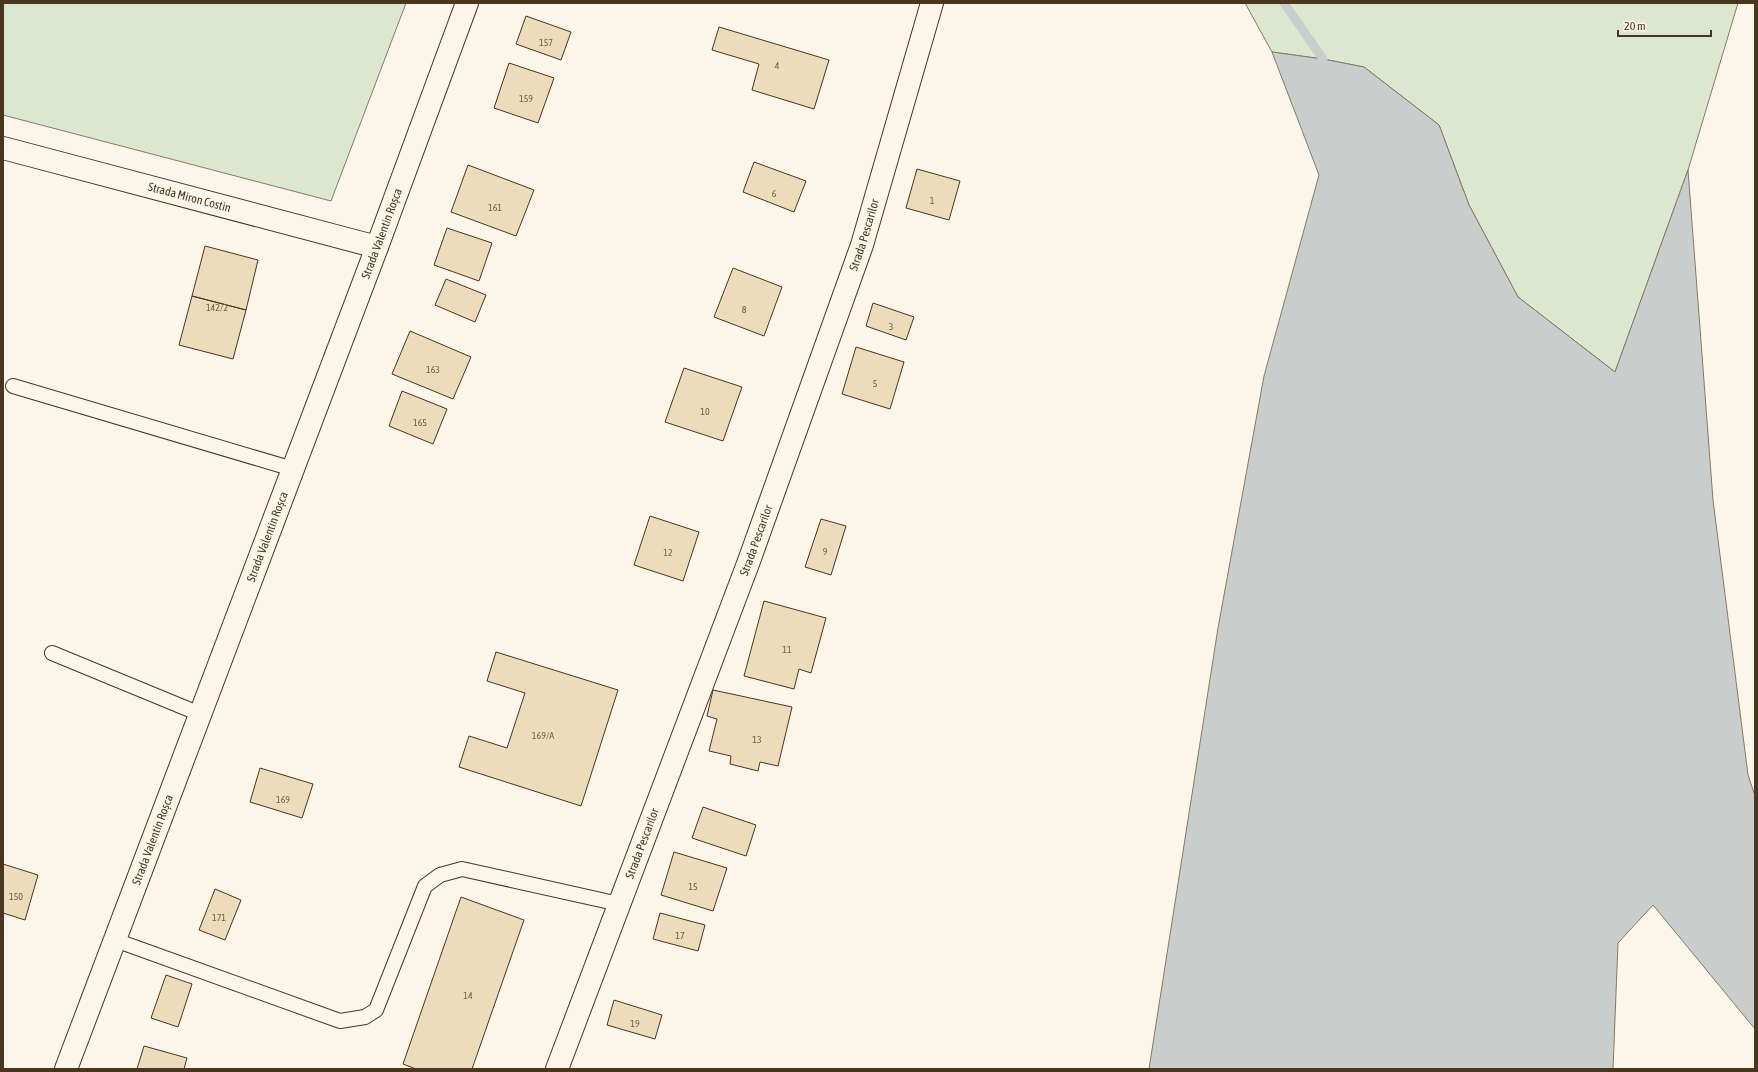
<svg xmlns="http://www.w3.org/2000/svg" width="1758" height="1072" viewBox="0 0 1758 1072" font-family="'Asap Condensed',sans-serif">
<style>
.green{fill:#dce7d0;stroke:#887966}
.water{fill:#c9cecd;stroke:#887966}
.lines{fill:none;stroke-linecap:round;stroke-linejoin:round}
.stream{stroke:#c9cecd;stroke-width:9}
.building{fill:#ecdcbc;stroke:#4a3520}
.lane-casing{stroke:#4a3520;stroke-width:16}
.street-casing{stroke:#4a3520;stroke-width:24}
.secondary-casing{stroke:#4a3520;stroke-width:24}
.lane{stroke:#fbf6e9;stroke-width:14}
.street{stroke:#fbf6e9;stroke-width:22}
.secondary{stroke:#fbf6e9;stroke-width:22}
.labels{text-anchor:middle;stroke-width:3;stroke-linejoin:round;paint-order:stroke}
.number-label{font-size:10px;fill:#725f47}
.street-label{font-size:12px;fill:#4a3520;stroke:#fbf6e9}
</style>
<rect width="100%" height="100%" fill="#fbf6e9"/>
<path class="green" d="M3,3H406L331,201L3,115Z
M1245,3H1738L1688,170L1615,372L1518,297L1469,205L1439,125L1364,67L1323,59L1272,52Z"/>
<path class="water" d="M1272,52L1323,59L1364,67L1439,125L1469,205L1518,297L1615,372L1688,170L1713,500L1748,775L1755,796V1029L1653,905L1618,943L1613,1069H1149L1218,628L1264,376L1319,175Z"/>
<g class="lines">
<path class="stream" d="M1284,3L1323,59"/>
</g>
<path class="building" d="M526,16L571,32L561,60L516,44Z
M719,27L829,60L814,109L752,90L759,64L712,50Z
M509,63L554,78L538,123L494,108Z
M754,162L806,181L794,212L743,192Z
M468,165L534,190L516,236L451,212Z
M917,169L960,181L949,220L906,208Z
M447,228L492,243L479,281L434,265Z
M205,246L258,260L246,310L192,296Z
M733,268L782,287L764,336L714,317Z
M446,279L486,295L475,322L435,305Z
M192,296L246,310L233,359L179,345Z
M873,303L914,317L906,340L866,326Z
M410,331L471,357L453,399L392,374Z
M856,347L904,362L890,409L842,394Z
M684,368L742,387L723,441L665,422Z
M402,391L447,409L433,444L389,426Z
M650,516L699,532L683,581L634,565Z
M821,519L846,526L831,575L805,567Z
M764,601L826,618L811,673L799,669L794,689L744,676Z
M496,652L618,690L581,806L459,767L469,736L507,748L525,693L487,681Z
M713,690L792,707L778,766L760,762L758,771L730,764L731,756L709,751L717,719L707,716Z
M260,768L313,784L302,818L250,802Z
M703,807L756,825L746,856L692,838Z
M674,852L727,868L713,911L661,895Z
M3,864L38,875L25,920L3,913Z
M215,889L241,900L225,940L199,930Z
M461,897L524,920L472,1069H416L403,1064Z
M660,913L705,925L698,951L653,939Z
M166,975L192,984L178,1027L151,1018Z
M614,1000L662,1015L655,1039L607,1025Z
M144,1046L187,1058L184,1069H137Z"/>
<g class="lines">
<g class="lane-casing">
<path id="lane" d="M13,386L293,469
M52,653L200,714
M115,940L340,1021L365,1017L376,1010L425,886L440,875L462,869L619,904"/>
</g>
<g class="street-casing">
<g id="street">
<path id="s1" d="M3,148L377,247"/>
<path id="s2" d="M557,1069L749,561L862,245L932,3"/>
</g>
</g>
<g class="secondary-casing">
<g id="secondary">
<path id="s3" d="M66,1069L377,247L467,3"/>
</g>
</g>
<use href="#lane" class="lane"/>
<use href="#street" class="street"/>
<use href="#secondary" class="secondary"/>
</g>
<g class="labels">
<g class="number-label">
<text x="546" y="46">157</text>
<text x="777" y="69">4</text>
<text x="526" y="102">159</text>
<text x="774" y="197">6</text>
<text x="932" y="204">1</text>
<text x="495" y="211">161</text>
<text x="217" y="311">142/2</text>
<text x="744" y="313">8</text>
<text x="891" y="330">3</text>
<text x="433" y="373">163</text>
<text x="875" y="387">5</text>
<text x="705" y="415">10</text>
<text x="420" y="426">165</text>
<text x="825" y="555">9</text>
<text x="668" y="556">12</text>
<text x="787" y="653">11</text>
<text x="543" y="739">169/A</text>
<text x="757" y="743">13</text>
<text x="283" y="803">169</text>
<text x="693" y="890">15</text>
<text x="16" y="900">150</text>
<text x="219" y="921">171</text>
<text x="680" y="939">17</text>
<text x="468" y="999">14</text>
<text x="635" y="1027">19</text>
</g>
<g class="street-label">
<text dy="4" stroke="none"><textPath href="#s1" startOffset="193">Strada Miron Costin</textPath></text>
<text dy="4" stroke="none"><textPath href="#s3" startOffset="893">Strada Valentin Roșca</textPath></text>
<text dy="4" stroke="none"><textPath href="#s2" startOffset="889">Strada Pescarilor</textPath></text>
<text dy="4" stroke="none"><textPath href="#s3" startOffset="569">Strada Valentin Roșca</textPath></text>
<text dy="4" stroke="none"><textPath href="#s2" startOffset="565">Strada Pescarilor</textPath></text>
<text dy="4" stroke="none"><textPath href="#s3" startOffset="245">Strada Valentin Roșca</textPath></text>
<text dy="4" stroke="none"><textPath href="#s2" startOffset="241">Strada Pescarilor</textPath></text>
</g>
</g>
<rect width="1758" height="1072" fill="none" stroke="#4a3520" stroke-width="8"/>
<path d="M1618 30v6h93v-6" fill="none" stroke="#4a3520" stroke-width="2"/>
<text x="1624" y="30" font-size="12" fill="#4a3520" stroke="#fbf6e9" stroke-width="3" paint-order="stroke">20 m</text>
</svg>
